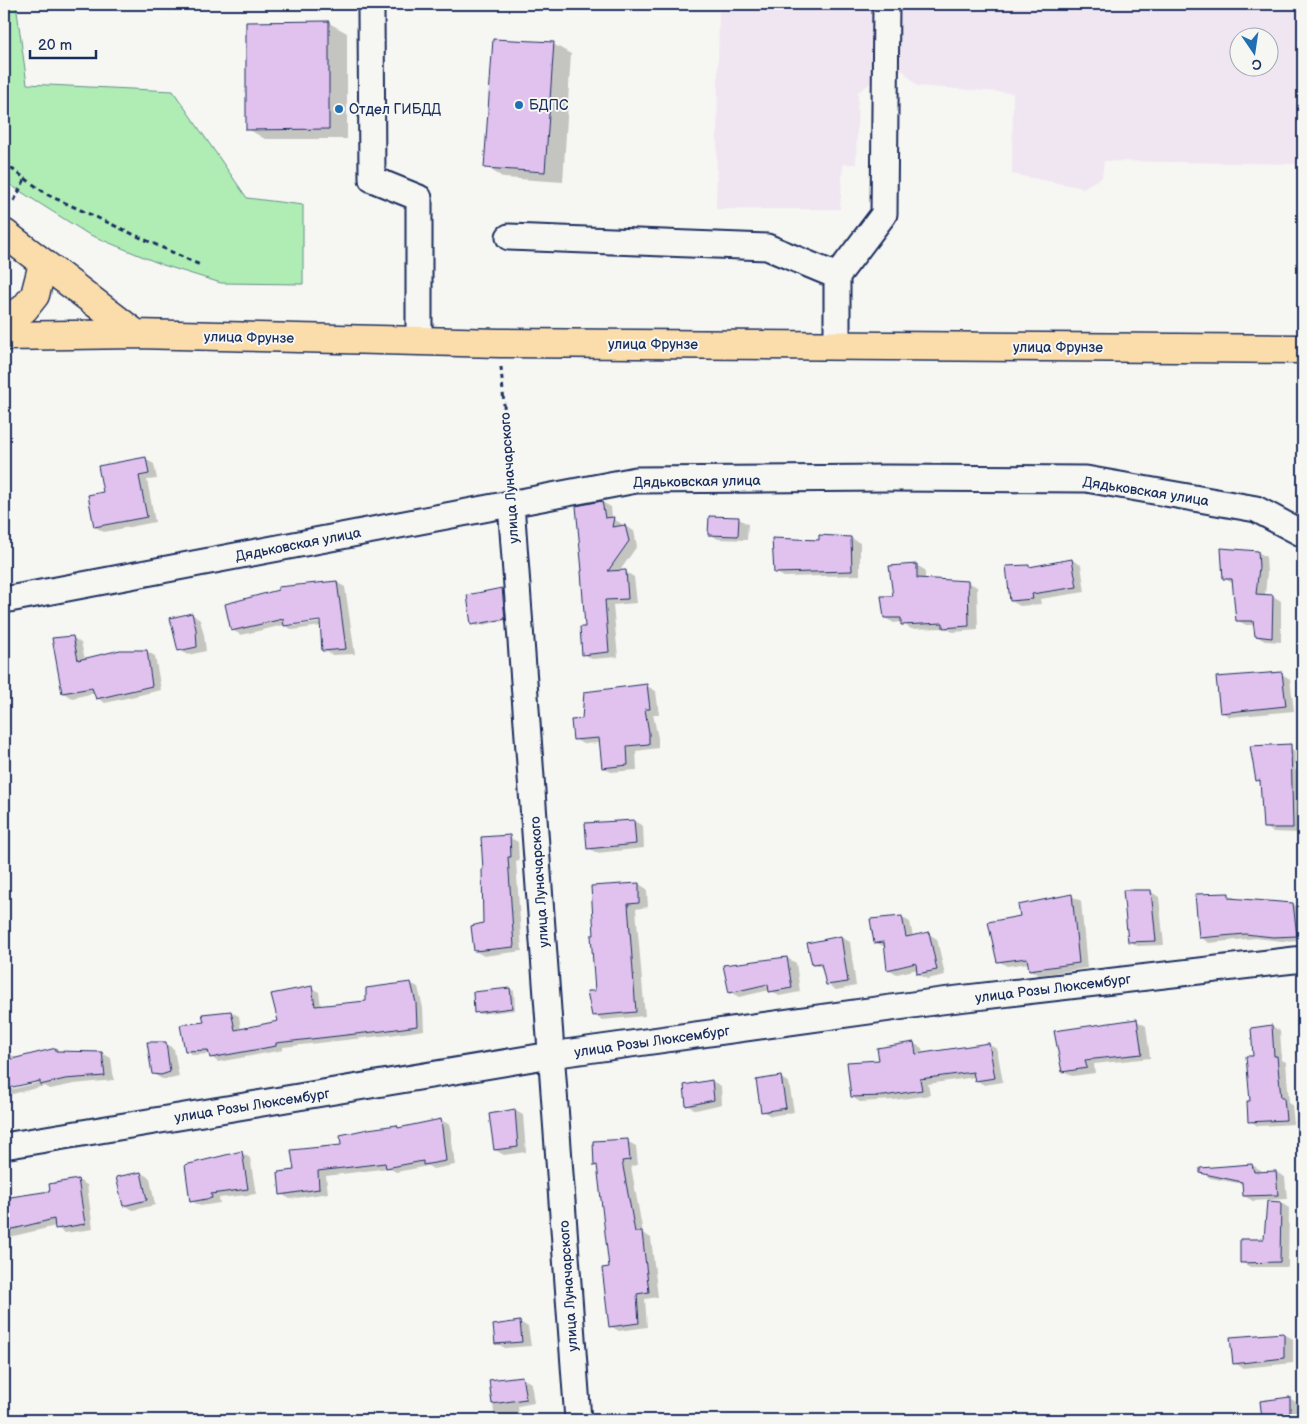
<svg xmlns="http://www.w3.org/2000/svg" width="1307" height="1424" viewBox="0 0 1307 1424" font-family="'Balsamiq Sans',sans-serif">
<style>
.built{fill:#f0e6f1;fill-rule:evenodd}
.green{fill:#afedb5;stroke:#658e8a}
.shadow{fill:#0003;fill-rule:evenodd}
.building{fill:#e1c2ef;stroke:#1b2f5e}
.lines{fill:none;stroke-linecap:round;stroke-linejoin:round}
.minor-casing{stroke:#1b2f5e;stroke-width:29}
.major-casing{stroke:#1b2f5e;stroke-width:31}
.path{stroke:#1b2f5e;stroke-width:3;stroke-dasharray:5 4;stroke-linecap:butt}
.minor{stroke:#f6f6f2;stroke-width:25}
.major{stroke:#faddab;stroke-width:28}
.poi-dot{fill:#1f6fb2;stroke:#f6f6f2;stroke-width:2}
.labels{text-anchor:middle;stroke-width:4;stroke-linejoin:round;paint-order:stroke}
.poi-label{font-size:14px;fill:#1b2f5e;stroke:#f6f6f2;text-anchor:start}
.street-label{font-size:14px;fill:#1b2f5e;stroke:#f6f6f2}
</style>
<rect width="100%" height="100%" fill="#f6f6f2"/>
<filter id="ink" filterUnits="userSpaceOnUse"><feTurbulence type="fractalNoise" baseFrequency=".02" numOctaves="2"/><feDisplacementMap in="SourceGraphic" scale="10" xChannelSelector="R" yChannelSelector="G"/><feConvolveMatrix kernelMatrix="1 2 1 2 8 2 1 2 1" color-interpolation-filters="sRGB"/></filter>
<g filter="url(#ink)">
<path class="built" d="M719,4H1303V164L1104,161L1102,177L1083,188L1012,174L1013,93L917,86L903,70L875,80L858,92L856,164H843L840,209H716ZM1240,38H1270V68H1240Z"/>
<path class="green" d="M4,4H16L27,84L173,91L247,198L303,205V284L221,283L163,265L88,234L4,181Z"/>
<path class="shadow" d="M329,23L347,33V139H265L248,129Z
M553,44L571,54L563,182L504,178L486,167Z
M145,459L154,464L157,479L147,480L155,522L104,532L95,527L104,493Z
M602,502L611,507L612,518L622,524L621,527L625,526L634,531L637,546L619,572H626L634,577L637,603L613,605L618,657L592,659L584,654Z
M739,519L748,524L747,540L718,539L710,534Z
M851,538L860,543V575L784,577L775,572L820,541Z
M1258,552L1266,557L1267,573L1265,596H1273L1281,601V642L1265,641L1256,636L1255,625H1246L1237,620L1234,584L1225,579Z
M1072,560L1081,565L1085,592L1040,599L1041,604L1020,606L1011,601L1029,566L1032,568Z
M916,565L925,570V580L968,582L977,587L978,630L953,632L945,628L911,629L902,622L894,623L885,618Z
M336,582L345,587L355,654L332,655L323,650L321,626L293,630L284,625L241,635L232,630ZM326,619V622L291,626V623Z
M502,589L505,592L508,620L477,626L473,624Z
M192,614L200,620L204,635L206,651L188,655L179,650Z
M72,637L81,643L85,659L146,651L155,656L161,690L105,703L97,698L95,693L72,698L63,693Z
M1282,674L1290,679L1294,711L1230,717L1221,712Z
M647,686L656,691L659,714H653L658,738V748L636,751L637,770L611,772L603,767L600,743L583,744L574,739L584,720Z
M1286,746L1295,751V770L1298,771L1301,833L1273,832L1265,827L1262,783L1257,780Z
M634,821L643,826L644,848L597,853L588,848L586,824Z
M509,837L518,842L519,861H516L522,951L484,956L475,951L484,924Z
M639,884L647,889L648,907L636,909L645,1016L602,1020L593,1015L596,992V936Z
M1150,891L1159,897L1164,945L1138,946L1129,941Z
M1229,895L1237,899L1293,904L1301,909L1303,940L1282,941L1255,938L1209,943L1201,938Z
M1072,896L1081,901L1087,968L1039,975L1030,970L1029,963L1007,966L998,961L1022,917Z
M901,917L910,922L913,937L929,934L937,939L945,975L927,979L918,974V969L897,974L888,969L885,947L875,942Z
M841,937L850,942L856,986L836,990L827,984L823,968L813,963Z
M787,958L796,963L800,992L779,996L770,990L739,997L730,992Z
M410,983L418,987L423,1008L424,1030L390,1035L283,1047V1050L218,1062L211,1057L210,1054L193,1055L186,1050L205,1023L231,1012L239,1016L241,1030L279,1022L312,988L319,992L321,1007L368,1002Z
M510,989L514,991L515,1010L480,1014L476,1012Z
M1137,1021L1146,1026L1150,1058L1094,1064L1095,1073L1072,1076L1063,1071Z
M1272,1026L1280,1031L1282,1060L1286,1062L1289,1103L1292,1105L1294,1124L1258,1126L1250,1121L1255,1057Z
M913,1043L922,1048L923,1054L988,1044L997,1049L1003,1082L984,1085L976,1080L975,1077L928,1084L930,1095L894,1100L860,1102L852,1097L880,1061Z
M166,1044L174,1049L179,1077L170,1079H162L153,1074Z
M56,1049L62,1053H102L111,1058L114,1080L74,1084L50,1089L45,1086L4,1096V1091L46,1081L45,1078L4,1088V1056L10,1054L18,1059Z
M780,1077L789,1083L794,1112L771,1116L762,1111Z
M712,1081L721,1086L722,1104L696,1110L687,1105Z
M514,1110L523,1115L526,1152L504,1155L495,1150Z
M441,1120L450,1125L455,1165L433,1169L428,1166L396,1172L389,1168L326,1176L328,1193L290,1199L281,1194L295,1172L343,1147L397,1126L401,1129Z
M627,1141L636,1146L638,1165L631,1166L643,1233L651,1238L658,1297L645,1299L647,1327L619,1331L610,1326V1269L599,1167L596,1165Z
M242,1153L250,1158L256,1194L219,1198L220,1203L200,1206L192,1201Z
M1252,1165L1261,1170V1173L1276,1172L1285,1177L1287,1199L1253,1201L1244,1196L1243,1184L1210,1178L1201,1172Z
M141,1173L150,1178L155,1205L133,1210L124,1205Z
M78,1180L87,1185L93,1229L65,1233L56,1228V1226L5,1238L6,1242H4V1199L51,1192Z
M1281,1203L1289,1208L1288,1267H1250L1241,1262L1265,1240Z
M520,1322L528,1327L531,1346L505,1348L496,1343Z
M1284,1334L1293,1339V1363L1243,1368L1234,1363Z
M522,1378L531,1383L534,1403L518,1406L519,1420H495L490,1381Z
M1289,1398L1298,1403L1299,1420H1263L1261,1402Z"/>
<path class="building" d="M329,21V129L246,130V22Z
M493,39L554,42L545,172L484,168Z
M146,457L149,474L139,476L147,517L94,527L88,495L103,492L98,466Z
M602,501L605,518L614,517L612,527L625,525L629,541L608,571L626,570L628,599L605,600L609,652L582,655L580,627H585L581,571H582L576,506Z
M709,516L739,517L738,536L708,535Z
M819,535L851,537L852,571L774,573L772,538L819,540Z
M1221,548L1258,551L1259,567L1256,594L1273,595L1272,638L1255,636L1253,621H1236L1232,579H1223Z
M1072,559L1077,587L1032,594L1033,599L1010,601L1006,566L1029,565V567Z
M917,564V578L968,581L969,626L943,628V623L901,625V618H884L881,596H893L889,566Z
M337,581L346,649L322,651L320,621L284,626L283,619L231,631L225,604L278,590V587Z
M502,588L505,619L471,625L467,595Z
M192,613L196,629L197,647L178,651L170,618Z
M73,636L78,660L120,650H147L152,686L96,699L92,688L62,693L52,638Z
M1282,672L1286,706L1220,713L1216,677Z
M647,684L650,709H645L649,733V744L627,746L628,765L602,768L599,738L573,740L571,720L582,719L584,692Z
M1291,744L1293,828H1263L1260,780L1256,781L1250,746Z
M634,820L636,844L587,849L585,823Z
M510,835L511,857H508L514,947L474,951L471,926L483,923L482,869H483L481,837Z
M639,883V903L628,904L636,1012L592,1016L587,991H595L591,935H594L591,886Z
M1123,890H1151L1156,941L1128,942Z
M1229,893V898L1293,903L1297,936L1273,937L1245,934L1199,938L1195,894Z
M1072,894L1079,963L1029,970L1027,958L997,962L988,922L1020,916L1018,905Z
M902,916L906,937L929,932L937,970L917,974L916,963L887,970L884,942L874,943L870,919Z
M841,936L848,982L826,985L821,963L812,964L807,943Z
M787,957L792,988L769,992L768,984L729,993L723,965Z
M411,982L416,1003L417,1026L382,1031L276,1043V1046L210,1058L208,1050L185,1051L180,1025L204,1022L202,1014L231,1011L235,1030L278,1021L271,994L312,986L315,1006L366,1001V988Z
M510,988L512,1008L474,1013L473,992Z
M1137,1019L1142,1054L1085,1060L1087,1068L1062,1072L1054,1031Z
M1272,1025L1274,1056H1277L1281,1098H1284L1286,1120L1248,1122L1247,1101H1250L1246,1056H1253L1251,1028Z
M147,1042H166L170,1072L161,1075L152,1074Z
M914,1042L916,1054L989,1043L995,1078L975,1081L973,1072L920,1079L922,1090L884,1096L851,1097L847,1062L879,1060L877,1048Z
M56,1048V1051L102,1052L105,1076L65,1079L40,1085V1081L4,1089V1061Z
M781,1076L786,1108L761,1112L756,1080Z
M712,1080L714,1100L686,1106L684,1085Z
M515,1109L518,1147L494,1150L489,1114Z
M441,1119L446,1161L423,1165V1161L386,1168L385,1163L318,1171L319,1189L280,1195L278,1172L294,1170L291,1150L341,1145L340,1135L368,1129L397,1125L398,1128Z
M628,1139L630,1160L622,1161L635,1232H642L649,1292L637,1294L639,1323L609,1327L602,1268L609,1267L597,1165L594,1166L593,1141Z
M242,1151L248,1189L211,1194L212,1198L190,1202L185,1165Z
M1252,1164L1254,1172L1276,1171L1278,1195L1243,1196L1242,1182L1200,1173V1168Z
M141,1172L147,1200L123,1206L116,1177Z
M78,1179L85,1224L55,1229L54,1219L5,1231L4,1221V1198L50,1191L49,1184Z
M1267,1201L1281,1202L1280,1262L1240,1263V1239H1264Z
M520,1321L522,1342L495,1344L493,1325Z
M1284,1333V1358L1233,1364L1230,1337Z
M522,1376L526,1399L492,1404L489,1380Z
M1290,1397V1420H1262L1260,1401Z"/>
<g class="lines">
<g class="minor-casing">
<path id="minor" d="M371,10L372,179L419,198V341
M509,237L767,247L837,276
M837,345V276L884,214L886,4
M511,504L578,1420
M4,600L636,480L887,478L1086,479L1256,509L1303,534
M4,1146L551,1055L941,1001L1303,959"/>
</g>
<g class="major-casing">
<path id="major" d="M4,233L136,334
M4,320L24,309L35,295L43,264
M4,336L136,334L500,343L1303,349"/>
</g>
<path class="path" d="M4,162L12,169L48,195L200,265
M14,201L25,179
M501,367L510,481"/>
<use href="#minor" class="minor"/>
<use href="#major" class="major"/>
</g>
</g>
<g class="poi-dot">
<circle cx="519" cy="105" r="5"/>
<circle cx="339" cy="109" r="5"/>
</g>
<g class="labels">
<g class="poi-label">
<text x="529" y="110">БДПС</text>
<text x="349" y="114">Отдел ГИБДД</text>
</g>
<g class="street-label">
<text transform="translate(249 337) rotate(1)" y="5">улица Фрунзе</text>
<text x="653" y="349">улица Фрунзе</text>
<text x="1058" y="352">улица Фрунзе</text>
<text transform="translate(509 478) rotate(-94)" y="5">улица Луначарского</text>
<text transform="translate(697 481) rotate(-1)" y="5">Дядьковская улица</text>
<text transform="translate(1146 491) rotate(9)" y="5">Дядьковская улица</text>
<text transform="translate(298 544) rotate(-11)" y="5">Дядьковская улица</text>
<text transform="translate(539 882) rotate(-94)" y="5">улица Луначарского</text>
<text transform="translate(1053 988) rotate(-7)" y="5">улица Розы Люксембург</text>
<text transform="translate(652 1041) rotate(-8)" y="5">улица Розы Люксембург</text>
<text transform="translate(252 1105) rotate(-9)" y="5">улица Розы Люксембург</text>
<text transform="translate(568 1286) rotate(-94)" y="5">улица Луначарского</text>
</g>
</g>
<rect width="1307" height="1424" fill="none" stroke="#f6f6f2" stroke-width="20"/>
<rect x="10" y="10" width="1287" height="1404" fill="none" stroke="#1b2f5e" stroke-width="2" filter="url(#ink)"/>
<g transform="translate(1254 52) rotate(167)"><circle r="24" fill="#f6f6f2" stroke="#9ea6b7"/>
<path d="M0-4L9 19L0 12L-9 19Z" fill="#1f6fb2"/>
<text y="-8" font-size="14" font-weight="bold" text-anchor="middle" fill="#1b2f5e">С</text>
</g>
<path d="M30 50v8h66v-8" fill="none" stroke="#1b2f5e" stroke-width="2.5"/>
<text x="38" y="50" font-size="15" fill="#1b2f5e" stroke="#f6f6f2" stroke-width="4" paint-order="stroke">20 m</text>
</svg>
